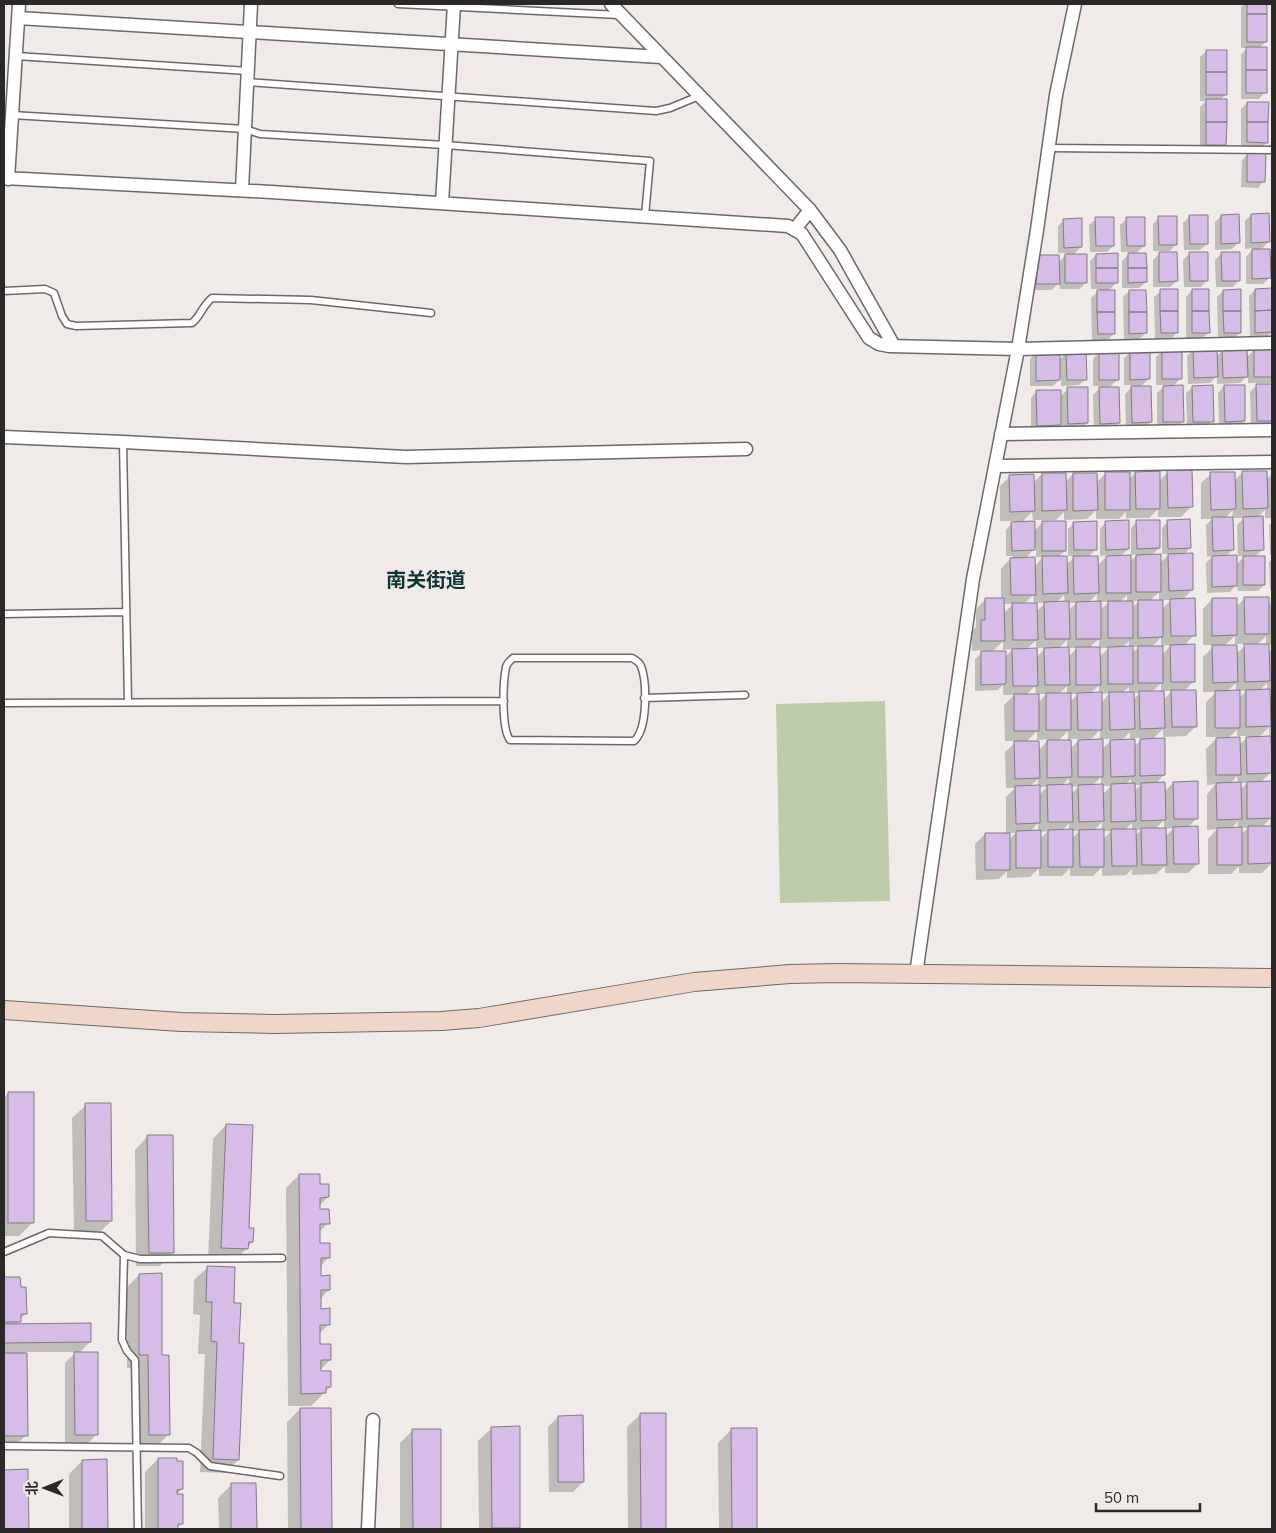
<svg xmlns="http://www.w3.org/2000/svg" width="1276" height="1533" viewBox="0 0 1276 1533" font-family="Mulish,'Noto Sans SC',sans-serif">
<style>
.pitch{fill:#bdcca7}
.shadow{fill:#0003;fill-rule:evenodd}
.building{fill:#d6bce6;stroke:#7e7c80}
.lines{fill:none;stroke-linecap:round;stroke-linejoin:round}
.lane-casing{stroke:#6d6867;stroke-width:9}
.street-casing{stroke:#6d6867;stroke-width:15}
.secondary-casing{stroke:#6d6867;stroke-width:20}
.lane{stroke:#fff;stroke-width:6}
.street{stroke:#fff;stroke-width:12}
.secondary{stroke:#efd6c9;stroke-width:18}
.labels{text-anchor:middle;stroke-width:4;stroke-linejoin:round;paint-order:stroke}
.district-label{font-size:20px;font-weight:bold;fill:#103333;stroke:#f0ebe9}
</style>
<rect width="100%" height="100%" fill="#f0ebe9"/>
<path class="pitch" d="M885,701L890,901L780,903L776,704Z"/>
<path class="shadow" d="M1245,4H1266V42L1259,48L1265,92L1259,99H1241V55L1247,48H1241V7Z
M1207,51L1225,95L1219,101L1225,144L1219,151H1200V107L1206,101H1200V57Z
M1272,57V97H1271Z
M1247,103L1267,142L1261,148H1241V109Z
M1272,109V148H1271Z
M1248,154L1264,181L1258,188L1241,187L1242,160Z
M1251,215L1268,242L1260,251L1269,278L1263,284H1246V257L1254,248L1245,249V221Z
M1221,216L1238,243L1232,249L1215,250V222Z
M1159,217L1176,244L1170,251H1153V224Z
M1189,217L1207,244L1200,250H1184L1183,223Z
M1096,219L1113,246L1107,252H1090L1089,225Z
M1127,219L1144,246L1135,254L1146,282L1139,288H1122V261L1131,252H1121L1120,225Z
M1064,220L1081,247L1073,255L1086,282L1080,289H1060L1059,282L1052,290H1030L1033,263L1040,257L1058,263L1067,253H1058V226Z
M1190,253L1207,280L1201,287H1184L1183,260Z
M1222,253L1239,280L1233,287H1216L1215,260Z
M1159,254L1177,281L1170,287H1153V260Z
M1096,255L1117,282L1108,291L1114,333L1108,340H1092L1091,298L1100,289H1091L1090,261Z
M1192,290L1209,332L1202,339H1186V297Z
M1255,290L1272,332L1265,338H1250L1249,296Z
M1129,291L1146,333L1139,339L1124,340L1123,297Z
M1161,291L1177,332L1171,339H1155L1154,297Z
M1223,291L1240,333L1233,339H1218L1217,297Z
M1272,349V380L1270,383H1248V375L1240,383L1217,384V376L1210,383L1188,384L1187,356L1193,350L1216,357L1223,350L1246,358L1254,350Z
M1162,351L1181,378L1172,387L1183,421L1176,428H1157V393L1166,385H1156V357Z
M1067,352L1086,379L1079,385L1061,386V378L1053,386H1030V359L1036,353L1059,360Z
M1099,352L1118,379L1109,388L1119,423L1113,429H1094L1093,395L1102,386H1093V359Z
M1130,352L1149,379L1140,387L1151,422L1145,428L1126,429L1125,394L1134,385H1124V358Z
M1272,385V424L1270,426L1251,427L1250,392L1256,386Z
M1224,386L1244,421L1238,427L1219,428L1218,393Z
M1193,387L1212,421L1206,427L1187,428L1186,393Z
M1068,389L1087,423L1081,429L1062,430V423L1054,431H1031V398L1037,391L1060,397Z
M1168,472L1191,507L1181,517H1158V509L1149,518H1126V512L1119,519H1096V510L1087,519L1064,520V512L1056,520H1033L1032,512L1021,523L1034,531L1042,523L1065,551L1058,557L1066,565L1076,556H1068V529L1074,523L1096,549L1088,557L1097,566L1108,555L1100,556V529L1106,522L1128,549L1120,557L1129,563L1138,554L1131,555V528L1137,521L1159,548L1151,556L1159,564L1169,554H1162V528L1168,521L1190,548L1183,555L1192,590L1182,600L1194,635L1184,646L1194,681L1184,691L1196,726L1186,736L1163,737V729L1152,740L1164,775L1155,784L1164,792L1173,783L1197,818L1187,828L1198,863L1188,873H1165V866L1156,874L1132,875V869L1126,875L1102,876V867L1093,876H1070V868L1062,876H1039V868L1030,877L1007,878V871L999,879L976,880L975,844L985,834H1006V797L1015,788H1006L1005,752L1017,741H1005L1004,705L1014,695H1003V685L998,690L975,691V659L984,650L972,651V631L976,627V609L986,599H1001V569L1013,556H1006V530L1014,521H1000V486L1010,476L1033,483L1042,474L1065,482L1073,474L1096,483L1105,474L1129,480L1135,473L1159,481ZM1036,547V557H1043L1034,567L1025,559ZM1159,592V601H1150ZM1097,594V603H1088ZM1033,595L1034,604H1024ZM1064,595L1065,603H1056ZM1127,595V602H1120ZM1162,600H1171L1162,609ZM1131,601H1139L1132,608ZM1099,602H1109L1099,611ZM1036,603H1045L1036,612ZM1068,603H1076L1068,611ZM1003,604H1013L1003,614ZM1161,637V646L1171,645L1162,655L1152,647ZM1099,639V648H1089ZM1036,640V648H1045L1036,658L1026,650ZM1067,640V648L1058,649ZM1003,641V650L1013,649L1004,658L992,652ZM1129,641V648H1122ZM1131,647H1139L1131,654ZM1068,648H1077L1068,657ZM1099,648H1109L1099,657ZM1161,683V692H1152ZM1099,685V694H1090ZM1035,686L1036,695H1026ZM1067,686V694H1059ZM1129,687V693H1122ZM1163,691H1172L1163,700ZM1110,693L1101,703V694ZM1133,693H1140L1133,700ZM1037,694H1046L1038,703ZM1070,694H1078L1070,702ZM1100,730V741H1089ZM1037,731V742H1026ZM1068,731V741H1058ZM1130,732V740H1122ZM1134,738H1143L1134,747ZM1049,739L1038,751V740ZM1070,739H1080L1070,749ZM1101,739H1113L1101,750ZM1101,777V785L1092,786ZM1069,778V785L1061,786ZM1038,779V787H1029ZM1131,779V785H1125ZM1134,785H1141L1134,791ZM1079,786L1071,794V787ZM1102,786H1111L1102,795ZM1039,787H1047L1039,795ZM1164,820V829H1155ZM1102,822V830L1093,831ZM1038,823V832H1030ZM1069,823V831H1062ZM1132,823V830H1125ZM1174,828L1165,837V829ZM1135,830H1141L1135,836ZM1048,831L1039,840V832ZM1071,831H1079L1072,839ZM1103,831H1111L1103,839ZM1008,833H1016L1008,840Z
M1243,472L1266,480L1272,474V518H1262L1263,549L1255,557L1264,585L1258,591H1238L1237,584L1230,592L1207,593L1206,563L1213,556L1207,557L1206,525L1212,519H1201V483L1211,474L1234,481ZM1233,510L1232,518H1244L1237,525L1238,556H1245L1236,565L1226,557L1232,550L1225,518ZM1265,510V518H1256Z
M1272,522V555H1270L1269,525Z
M1272,559V590H1270L1269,562Z
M1245,598L1268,606L1272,602V644H1268V653L1272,649V691H1269V699L1272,696V735H1270V773L1261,782L1271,791L1272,789V872H1271V864L1262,873H1239V866L1231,874H1208V839L1217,829L1207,830V794L1216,784L1207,785L1206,749L1218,737H1206V702L1216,692H1203V657L1215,645H1203V609L1212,599L1236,607ZM1235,636V644H1247L1236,654L1224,646ZM1266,636V645H1257ZM1236,683V692H1226ZM1267,683V690L1259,691ZM1238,691H1246L1239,698ZM1269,727V737L1258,738ZM1237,730V736H1249L1239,745L1227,739ZM1237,776L1238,783L1230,784ZM1240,783H1247L1240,790ZM1270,819V827H1262ZM1238,821V828L1231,829ZM1240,828H1248L1240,835Z
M8,1093L32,1223L19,1236H4V1098Z
M86,1105L111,1221L98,1234H74L72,1118Z
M226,1125L248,1229L252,1242L234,1262L208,1261L213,1139Z
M148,1136L173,1252L160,1266H136L135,1150Z
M299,1175L319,1185L328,1197L319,1206V1210L328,1223L319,1232V1244L329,1257L320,1267V1277L329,1290L320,1299V1310L329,1324L319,1334V1345L330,1360L320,1370L330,1387L311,1406H288L286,1188Z
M208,1267L232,1304L238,1344V1460L225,1473L200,1472L205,1354H198L200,1315L193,1314L194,1280Z
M139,1275L169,1434L156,1447H136L135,1368H127L126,1288Z
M4,1278H19L25,1314L16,1325L90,1342L78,1354L97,1434L87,1444H65V1363L76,1352H26V1435L16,1445H4V1354L6,1352L4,1353Z
M300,1409H329L331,1529H288L287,1422Z
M641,1414H664L665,1529H628L627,1427Z
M558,1417L583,1482L573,1492H549L548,1427Z
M492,1428L519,1527L517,1529H479L478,1441Z
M732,1429H756V1529H719L718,1443Z
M413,1430H440V1529H400V1443Z
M158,1459L182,1489L175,1496L182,1523L176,1529H145V1472Z
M82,1461H106L107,1529H69V1474Z
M26,1470L28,1529H4V1471Z
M232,1484H255V1529H219L218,1498Z"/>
<path class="building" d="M1247,4H1267V14H1247Z
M1247,14H1267V42H1247Z
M1246,47H1267V70H1246Z
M1206,50H1227V72H1206Z
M1246,70H1267V93H1246Z
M1206,72H1227V95H1206Z
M1206,99H1227V122H1206Z
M1247,102H1269L1268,122H1247Z
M1206,122H1227L1226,145H1206Z
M1247,122H1268V143L1247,142Z
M1247,153H1266L1265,182H1247Z
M1269,213L1270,242L1251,243V214Z
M1239,214L1240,243L1221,244V215Z
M1189,215H1208V244H1190Z
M1158,216H1177V245H1159Z
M1095,217H1114V246H1096Z
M1126,217H1145V246H1127Z
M1082,218V247L1064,248L1063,219Z
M1252,249H1270L1271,278L1252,279Z
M1159,252H1177L1178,281L1159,282Z
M1189,252H1208V281H1190Z
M1221,252H1240V281H1222Z
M1118,253V268H1096V254Z
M1128,253H1146L1147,268H1128Z
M1065,254H1087V283H1065Z
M1039,255H1059L1060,284H1036Z
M1096,268H1118V283H1096Z
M1128,268H1147V282L1128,283Z
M1272,288V310L1255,311V289Z
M1160,289H1178V311H1160Z
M1192,289H1209V311H1192Z
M1241,289V311H1223V290Z
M1097,290H1115V312H1097Z
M1129,290H1146L1147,312H1129Z
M1272,310V332L1255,333V311Z
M1160,311H1178V333H1161Z
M1192,311H1209L1210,333H1192Z
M1223,311H1241V333H1224Z
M1097,312H1115V334H1098Z
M1129,312H1147V333L1129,334Z
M1217,348L1218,377L1194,378L1193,349Z
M1247,348L1248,377L1223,378L1222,349Z
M1254,348H1272V377H1254Z
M1182,349V379H1162V350Z
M1086,350L1087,380H1067L1066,351Z
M1130,350H1150V379L1130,380Z
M1060,351V380L1036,381V352Z
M1099,351H1119V380H1099Z
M1256,384H1272V421H1257Z
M1183,385L1184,422H1163V386Z
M1213,385L1214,422H1193L1192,386Z
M1224,385H1245V421L1225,422Z
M1131,386H1151L1152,422L1132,423Z
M1067,387H1088V423L1068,424Z
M1099,387H1119L1120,423L1100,424Z
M1036,390H1061V425L1037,426Z
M1167,470H1192L1193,507L1168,508Z
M1160,471V509H1136L1135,472Z
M1242,471H1267L1268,508L1243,509Z
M1105,472H1130V510H1105Z
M1210,472H1235L1236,509L1211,510Z
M1042,473H1066L1067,510L1042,511Z
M1073,473H1097L1098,510L1073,511Z
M1034,474L1035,511L1010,512L1009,475Z
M1263,516L1264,550L1244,551L1243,517Z
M1212,517H1233L1234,550L1213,551Z
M1190,519L1191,548L1168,549L1167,520Z
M1129,520V549L1106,550L1105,521Z
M1136,520H1160V548L1137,549Z
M1035,521V550L1012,551L1011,522Z
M1042,521H1066V551H1042Z
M1097,521V550H1074L1073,522Z
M1193,553V590L1169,591L1168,554Z
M1161,554V592H1136V555Z
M1131,555V593H1106V556Z
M1237,555V586L1212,587V556Z
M1042,556H1067L1068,593L1043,594Z
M1073,556H1098L1099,593L1074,594Z
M1243,556H1265V585H1243Z
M1035,557L1036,595H1011L1010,558Z
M1244,597H1269V634H1245Z
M985,598H1004L1005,641H981V620H985Z
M1195,598L1196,636H1171L1170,599Z
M1212,598H1237V635L1212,636Z
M1138,600H1163V637L1138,638Z
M1069,601L1070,639H1045L1044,602Z
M1101,601V639H1076V602Z
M1108,601H1133V638H1108Z
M1012,603H1037L1038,640H1013Z
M1195,644V682H1171L1170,645Z
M1244,644H1269L1270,681L1245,682Z
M1212,645H1237L1238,682L1213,683Z
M1133,646V684H1108V647Z
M1138,646H1163V683H1138Z
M1069,647L1070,685H1045L1044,648Z
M1076,647H1100L1101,685H1076Z
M1037,648L1038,686H1013L1012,649Z
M981,651H1006V684L981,685Z
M1270,689L1271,726L1246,727V690Z
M1171,690H1196L1197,727H1172Z
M1240,690V728H1215V691Z
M1139,691H1164L1165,728L1140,729Z
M1102,692V730H1078L1077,693Z
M1109,692H1134L1135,729L1110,730Z
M1046,693H1071V730H1046Z
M1014,694H1039V731H1014Z
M1271,736L1272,773L1247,774L1246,737Z
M1240,737L1241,775H1216V738Z
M1165,738V775L1140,776V739Z
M1103,739V777H1078V740Z
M1135,739V776L1111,777L1110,740Z
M1047,740H1071L1072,777L1047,778Z
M1014,741H1039L1040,778L1015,779Z
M1198,781V819H1174L1173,782Z
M1272,781V818L1247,819V782Z
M1165,782L1166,820L1141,821V783Z
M1241,782L1242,819L1217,820L1216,783Z
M1135,783L1136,821L1111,822V784Z
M1072,784L1073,822H1048L1047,785Z
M1103,784L1104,821L1079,822L1078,785Z
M1040,785V823L1016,824L1015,786Z
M1198,826L1199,864H1174L1173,827Z
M1248,826H1272V863L1248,864Z
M1242,827V865H1217V828Z
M1141,828H1166L1167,865H1142Z
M1073,829V867H1048V830Z
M1104,829V867H1080L1079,830Z
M1111,829H1136L1137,866H1112Z
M1041,830V868H1016V831Z
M985,833H1010V870H985Z
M8,1092H34V1223H8Z
M85,1103H111L112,1221H86Z
M226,1124L253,1125L249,1228H254L253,1242H249L248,1249L221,1248Z
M147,1135H173L174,1253H149Z
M299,1174H320V1184H329V1197L320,1198V1209H329L330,1224H320V1243H330V1258H321V1276L330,1275V1290H321V1309L330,1308V1325H320V1344H331V1360H321V1371H331V1387H326V1393L301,1394Z
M207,1266L235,1267L234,1303H241L239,1343H244L239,1460L213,1459L217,1342L211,1341L212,1302H206Z
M162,1273V1355H169L170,1435H149L148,1355H139V1274Z
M4,1277H20L21,1287H26L27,1314H21V1322H4Z
M91,1323V1342L4,1343V1324Z
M74,1352H98V1435H75Z
M4,1353H27L28,1436H4Z
M300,1408H331L332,1529H301Z
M640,1413H666V1529H641Z
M583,1415L584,1482H558V1416Z
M520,1426V1528H492L491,1427Z
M731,1428H757V1529H732Z
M412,1429H441V1529H413Z
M158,1458H177V1461H183V1489L177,1490V1494H183V1524H178V1529H158Z
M107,1459L108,1529H82V1460Z
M28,1469L29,1529H4V1470Z
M231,1483H256L257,1529H231Z"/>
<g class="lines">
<g class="lane-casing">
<path id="lane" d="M398,4L619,15
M16,56L248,71
M247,82L656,111L670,108L699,96
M12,115L245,129L260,134L445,145L650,161L645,216
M1049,148L1272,150
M4,291L45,289L54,293L62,316L67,324L76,326L192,323C201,316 202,306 212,298L311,300L431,313
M123,442L128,702
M4,614L126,612
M513,658H632C636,660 639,662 641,666C647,682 648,729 634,741L510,740C501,728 503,682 506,667C507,663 510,661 513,658Z
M644,698L745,695
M4,703L504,701
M4,1252L49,1233L102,1236L124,1255L140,1259L282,1258
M124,1255L122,1340L127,1351L135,1360L138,1529
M4,1446L189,1448L197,1453L210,1466L280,1476"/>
</g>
<g class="street-casing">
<path id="street" d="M611,4L810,210L840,250L894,346
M18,18L661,57
M4,178L271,192L788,226L802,234L869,338L879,344L889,346L1018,349L1272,343
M8,179L19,4
M242,190L251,4
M442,203L454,4
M795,229L810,210
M1001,434L1272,430
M4,437L123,442L406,457L746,449
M995,466L1272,462
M916,974L973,579L1018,349L1037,230L1056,95L1075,4
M368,1529L373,1420"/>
</g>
<g class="secondary-casing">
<path id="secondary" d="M4,1010L181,1022L274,1024L441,1021L479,1018L694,982L790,974L837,973L1272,978"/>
</g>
<use href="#lane" class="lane"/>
<use href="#street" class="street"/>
<use href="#secondary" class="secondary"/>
</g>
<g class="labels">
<g class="district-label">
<text x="426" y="587">南关街道</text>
</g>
</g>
<rect width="1276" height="1533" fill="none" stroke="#2b2928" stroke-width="10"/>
<g transform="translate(45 1488) rotate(269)" stroke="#f0ebe9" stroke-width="4" paint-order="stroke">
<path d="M0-4L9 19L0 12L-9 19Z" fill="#2b2928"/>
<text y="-8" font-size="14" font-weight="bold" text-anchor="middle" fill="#2b2928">北</text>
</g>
<path d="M1096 1503v8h104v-8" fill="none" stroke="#2b2928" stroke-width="2.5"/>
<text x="1104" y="1503" font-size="15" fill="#2b2928" stroke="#f0ebe9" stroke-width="4" paint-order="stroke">50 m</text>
</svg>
